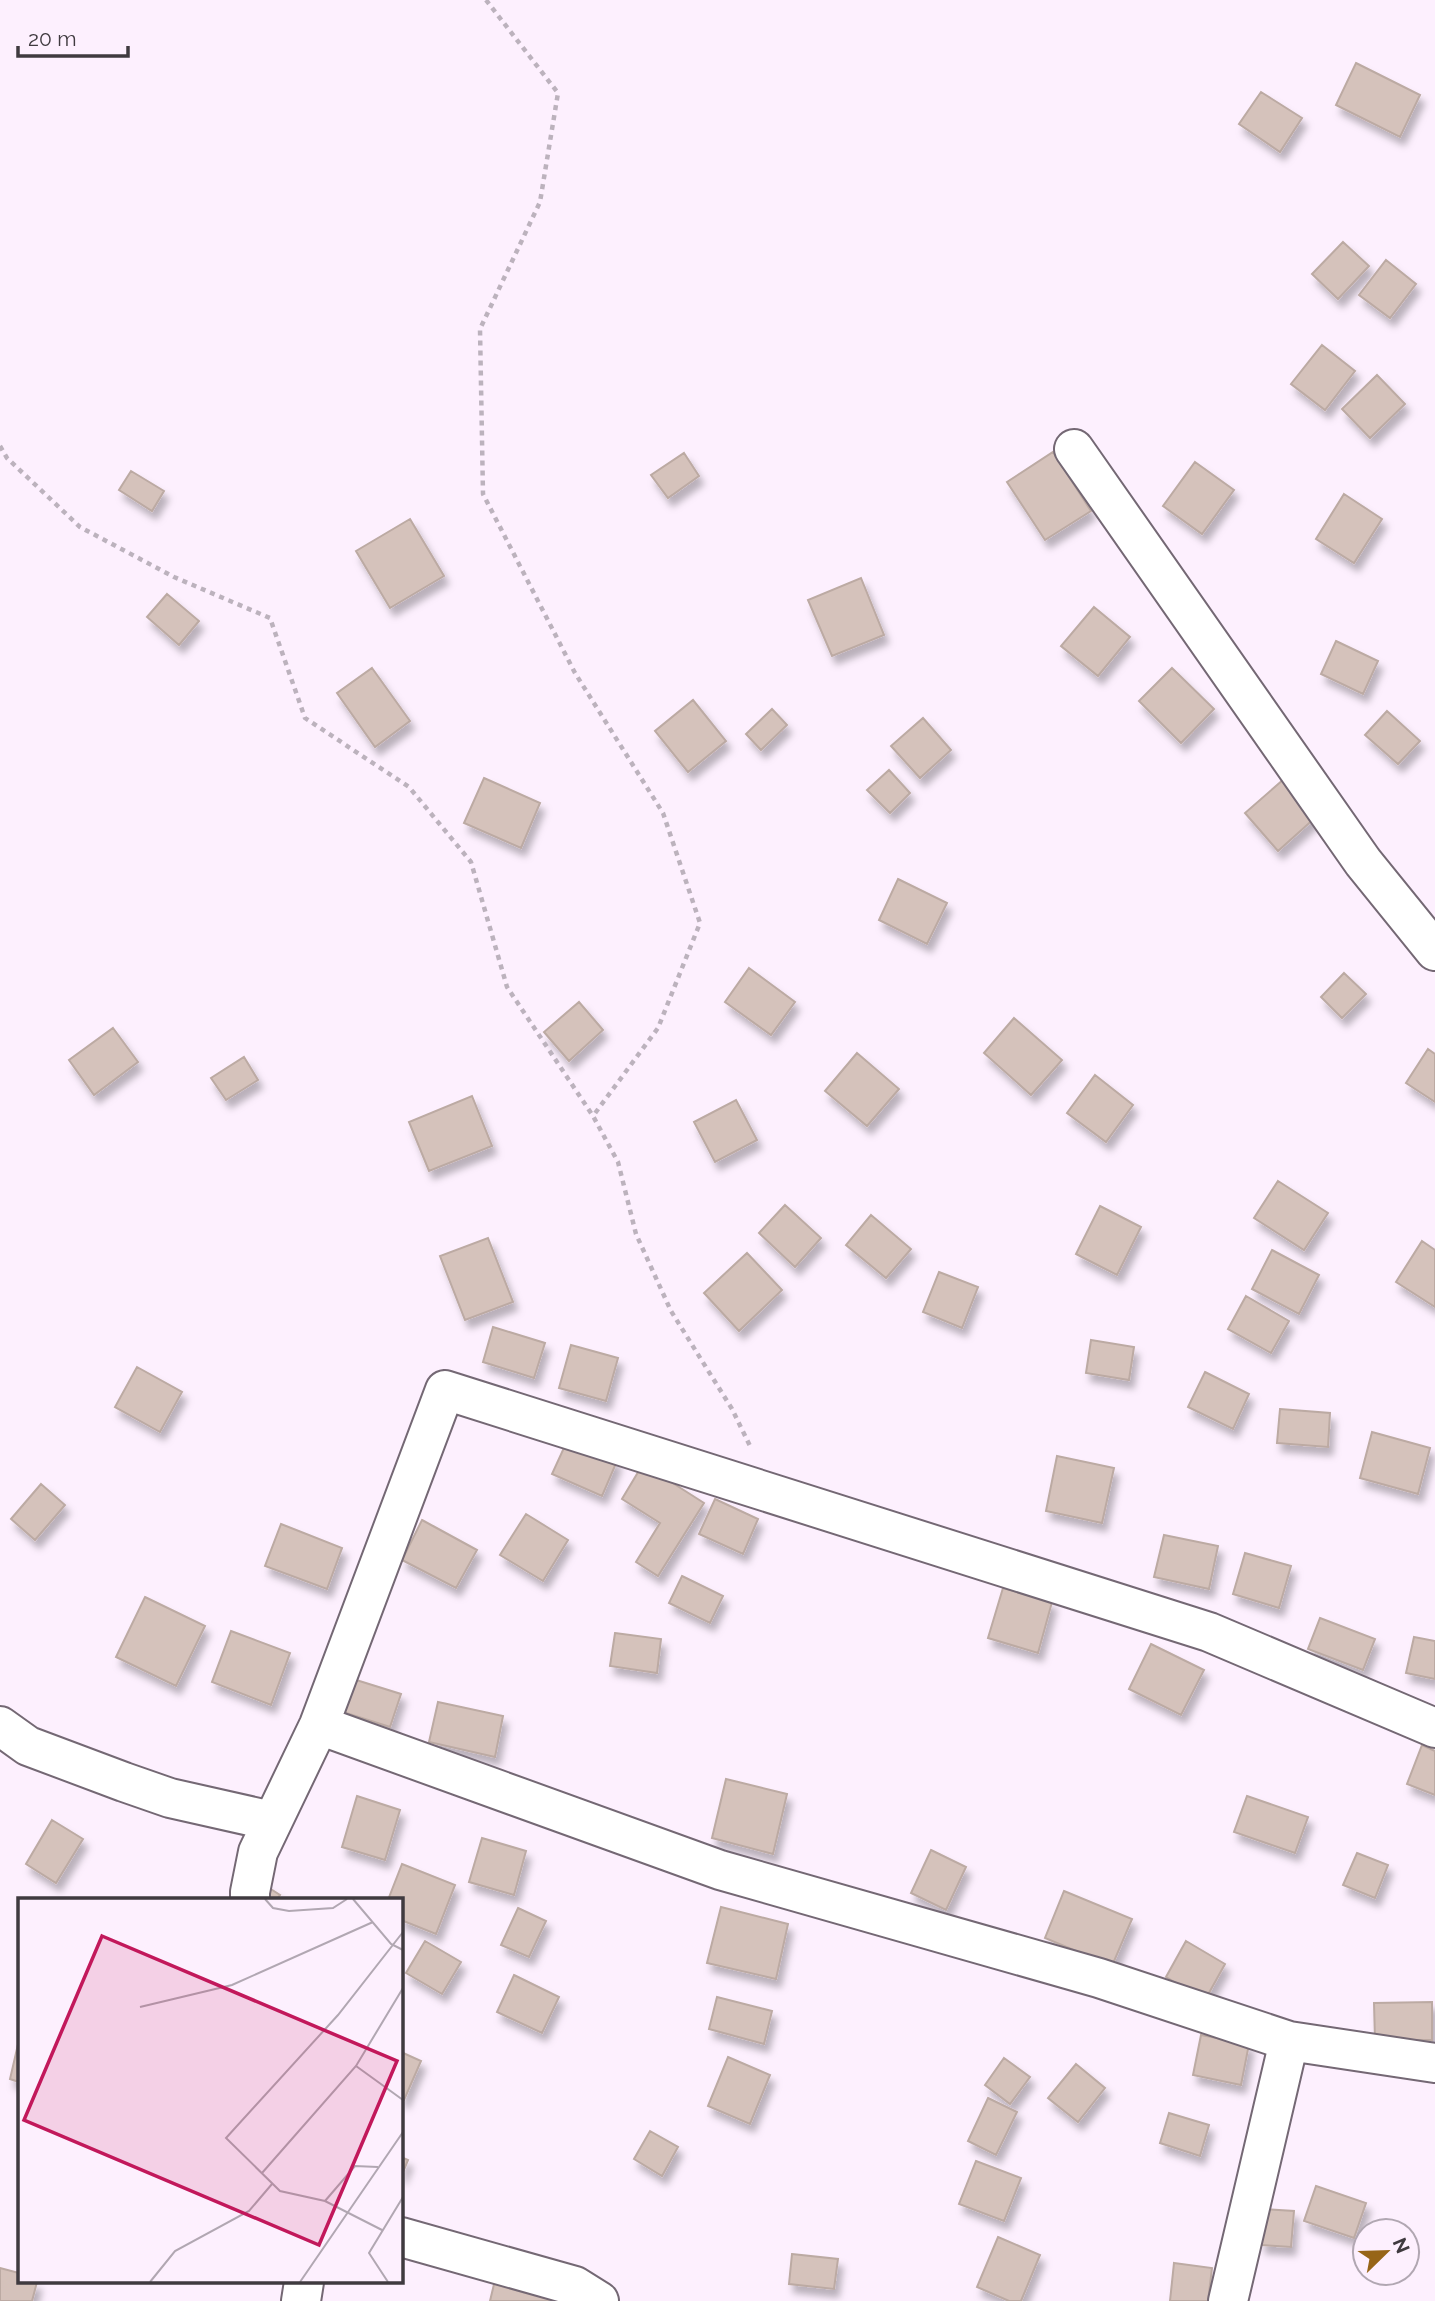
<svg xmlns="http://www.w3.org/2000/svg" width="1435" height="2301" viewBox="0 0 1435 2301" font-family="Raleway,sans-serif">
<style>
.building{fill:#d5c2bb;stroke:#bcaaa3;stroke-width:2;filter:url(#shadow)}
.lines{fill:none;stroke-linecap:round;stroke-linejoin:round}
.minor-casing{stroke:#746874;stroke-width:42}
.path{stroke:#bcb2bd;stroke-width:4.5;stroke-dasharray:5 5;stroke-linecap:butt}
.minor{stroke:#fff;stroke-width:38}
.inset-road{fill:none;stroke:#b1a7b2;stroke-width:2}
.view{fill:#c2185b;fill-opacity:0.15;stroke:#c2185b;stroke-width:3.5}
.inset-edge{fill:none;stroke:#3f3a3f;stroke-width:3.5}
</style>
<defs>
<filter id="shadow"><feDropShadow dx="4.5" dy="8" stdDeviation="3.5" flood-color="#0004"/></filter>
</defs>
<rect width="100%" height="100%" fill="#fdf0fe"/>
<path class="building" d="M1356,63L1420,95L1400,137L1336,105Z
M1261,92L1302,118L1280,152L1239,124Z
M1343,242L1369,266L1338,299L1312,274Z
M1386,260L1416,284L1390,318L1359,295Z
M1322,345L1355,371L1325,410L1291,384Z
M1377,375L1405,404L1370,438L1342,409Z
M1053,452L1091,511L1045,540L1007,482Z
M684,453L699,476L668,498L651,475Z
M1195,462L1234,490L1202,534L1163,506Z
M131,471L164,491L152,511L119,490Z
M1344,494L1382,519L1354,563L1316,539Z
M410,519L444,576L390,608L356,551Z
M861,578L884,635L832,656L808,600Z
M167,594L199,621L179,645L147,617Z
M1094,607L1130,637L1098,676L1061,646Z
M1336,641L1378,661L1363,694L1321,674Z
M372,668L410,721L375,747L337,693Z
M1172,668L1214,709L1181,743L1139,701Z
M693,700L726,741L688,772L655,731Z
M772,709L787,725L761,750L746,734Z
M1387,711L1420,741L1398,764L1365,735Z
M923,718L951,750L920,778L891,746Z
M889,770L910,793L890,813L867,790Z
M484,778L540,803L521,848L464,823Z
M1284,779L1316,817L1278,851L1245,813Z
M898,879L947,903L927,944L879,920Z
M749,968L795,1002L771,1035L725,1002Z
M1344,973L1366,994L1342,1018L1321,997Z
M579,1002L603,1030L569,1061L544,1032Z
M1014,1018L1062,1060L1031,1095L984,1053Z
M113,1028L138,1062L94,1095L69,1060Z
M1428,1049L1435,1054V1102L1406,1083Z
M857,1053L899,1089L867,1126L825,1091Z
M244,1057L258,1080L226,1100L211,1078Z
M1095,1075L1133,1105L1106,1142L1067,1113Z
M472,1096L492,1146L429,1171L409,1122Z
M736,1100L757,1140L715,1162L694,1122Z
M1278,1181L1328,1213L1304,1250L1254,1218Z
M785,1205L821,1238L795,1267L759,1233Z
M1100,1206L1141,1227L1117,1275L1076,1254Z
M871,1215L911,1249L886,1278L846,1245Z
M488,1238L513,1302L465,1320L440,1256Z
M1422,1241L1435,1250V1307L1396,1282Z
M1272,1250L1319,1275L1299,1314L1252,1289Z
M747,1253L782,1290L739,1331L704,1293Z
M939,1272L978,1287L962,1328L923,1312Z
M1246,1296L1289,1321L1271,1353L1228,1329Z
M493,1327L545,1343L534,1378L483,1362Z
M1091,1340L1134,1347L1129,1380L1086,1373Z
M571,1345L618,1358L606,1401L559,1388Z
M137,1367L182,1392L160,1432L115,1407Z
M1205,1372L1249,1394L1233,1429L1188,1407Z
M1280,1409L1330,1413L1328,1447L1277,1443Z
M1372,1432L1430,1448L1418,1494L1360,1478Z
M568,1439L617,1461L602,1496L552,1474Z
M1057,1456L1114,1468L1102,1523L1046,1511Z
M643,1464L704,1503L658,1576L636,1562L660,1523L622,1499Z
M41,1484L65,1505L35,1540L11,1519Z
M715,1499L758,1519L743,1554L699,1534Z
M526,1514L568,1540L543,1581L500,1555Z
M422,1520L477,1550L456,1588L402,1560Z
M281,1524L342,1548L327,1589L265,1566Z
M1164,1535L1218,1546L1209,1589L1154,1577Z
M1245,1553L1291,1566L1279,1608L1233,1594Z
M682,1576L723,1596L710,1623L669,1603Z
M1003,1588L1052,1602L1038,1653L988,1638Z
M145,1597L205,1626L176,1686L116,1657Z
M1320,1618L1375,1639L1363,1670L1308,1649Z
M231,1631L290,1653L271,1705L212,1682Z
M615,1633L661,1639L657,1673L610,1666Z
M1414,1637L1435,1641V1679L1406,1673Z
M1151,1644L1204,1670L1181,1715L1129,1689Z
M353,1679L401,1694L390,1727L343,1712Z
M438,1702L503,1716L495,1757L429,1742Z
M1422,1745L1435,1751V1795L1407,1784Z
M726,1779L787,1794L773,1854L712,1838Z
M357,1796L400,1810L385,1860L342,1847Z
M1247,1796L1308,1817L1295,1853L1234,1832Z
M52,1820L83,1839L56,1883L26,1864Z
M482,1838L526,1851L514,1895L469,1882Z
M931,1850L966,1867L946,1910L911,1893Z
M1357,1853L1388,1865L1375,1898L1343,1885Z
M402,1864L455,1885L436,1934L401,1920V1900H388Z
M263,1884L280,1895L276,1900H259Z
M1064,1891L1132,1919L1112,1966L1045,1938Z
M721,1907L788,1924L776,1979L707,1963Z
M518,1908L546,1921L529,1957L501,1945Z
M425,1941L461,1962L442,1994L406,1973Z
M1186,1941L1225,1964L1205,2000L1166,1977Z
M514,1975L559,1997L542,2033L497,2012Z
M717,1997L772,2011L764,2044L709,2029Z
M1432,2002V2040H1375L1374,2003Z
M1201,2035L1249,2044L1241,2085L1193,2075Z
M19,2040V2082L10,2079Z
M401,2052L421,2061L404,2100L401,2099Z
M728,2057L770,2075L750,2124L708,2106Z
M1004,2058L1030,2077L1010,2104L985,2085Z
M1076,2064L1105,2088L1078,2122L1048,2098Z
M988,2098L1017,2112L996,2155L968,2141Z
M1169,2113L1209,2125L1200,2156L1160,2143Z
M650,2131L678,2147L662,2176L634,2159Z
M401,2157L408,2160L401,2177Z
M976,2161L1021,2178L1004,2221L959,2204Z
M1316,2186L1366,2203L1354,2238L1304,2221Z
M1263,2209L1294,2211L1291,2247L1261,2245Z
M998,2237L1040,2255L1021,2301H1009L977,2287Z
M792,2254L838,2259L834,2289L789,2284Z
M1174,2263L1212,2268L1208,2301H1170Z
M0,2268L19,2273V2282H37L32,2301H0Z
M495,2280L579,2301H490Z"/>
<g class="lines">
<g class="minor-casing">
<path id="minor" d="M1074,449L1363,862L1435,951
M319,1725L720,1870L1099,1978L1289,2041L1435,2063
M0,1726L28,1746L124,1782L170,1798L272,1821
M250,1900V1892L258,1852L319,1725L445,1390L1209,1632L1435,1728
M401,2237L575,2286L599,2301
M301,2301L304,2282
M1228,2301L1289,2041"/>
</g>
<path class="path" d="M486,0L558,93L540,202L480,329L483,494L575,673L663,813L700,923L658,1028L593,1116
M0,446L7,458L80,527L174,577L270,618L305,718L409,787L471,862L507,987L593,1116L618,1162L636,1234L671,1311L732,1409L751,1448"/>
<use href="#minor" class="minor"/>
</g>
<g transform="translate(18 1898)">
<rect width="385" height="385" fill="#fdf0fe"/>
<path class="inset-road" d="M247,1L255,10L271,13L315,10L329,1M335,1L373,46L385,52M122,109L214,87L355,24M338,168L385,202M244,275L338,168L385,90M307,303L337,268L360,269M364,332L307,303L262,293L208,240L320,117L385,34M132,384L157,353L231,313L254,286M282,384L385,234M370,384L351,355L385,299"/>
<path class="view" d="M84,38L379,163L301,347L6,222Z"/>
<rect width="385" height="385" class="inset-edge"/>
</g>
<g transform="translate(1386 2252) rotate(67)"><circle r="33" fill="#fdf0fe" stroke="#b1a7b2" stroke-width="2"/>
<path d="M0-5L12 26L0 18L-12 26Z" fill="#976518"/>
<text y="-10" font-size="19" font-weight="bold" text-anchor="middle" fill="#3f3a3f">N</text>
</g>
<path d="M18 46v10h110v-10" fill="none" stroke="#3f3a3f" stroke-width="3.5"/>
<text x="28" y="46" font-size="21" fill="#3f3a3f" stroke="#fdf0fe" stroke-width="5" paint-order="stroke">20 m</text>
</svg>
